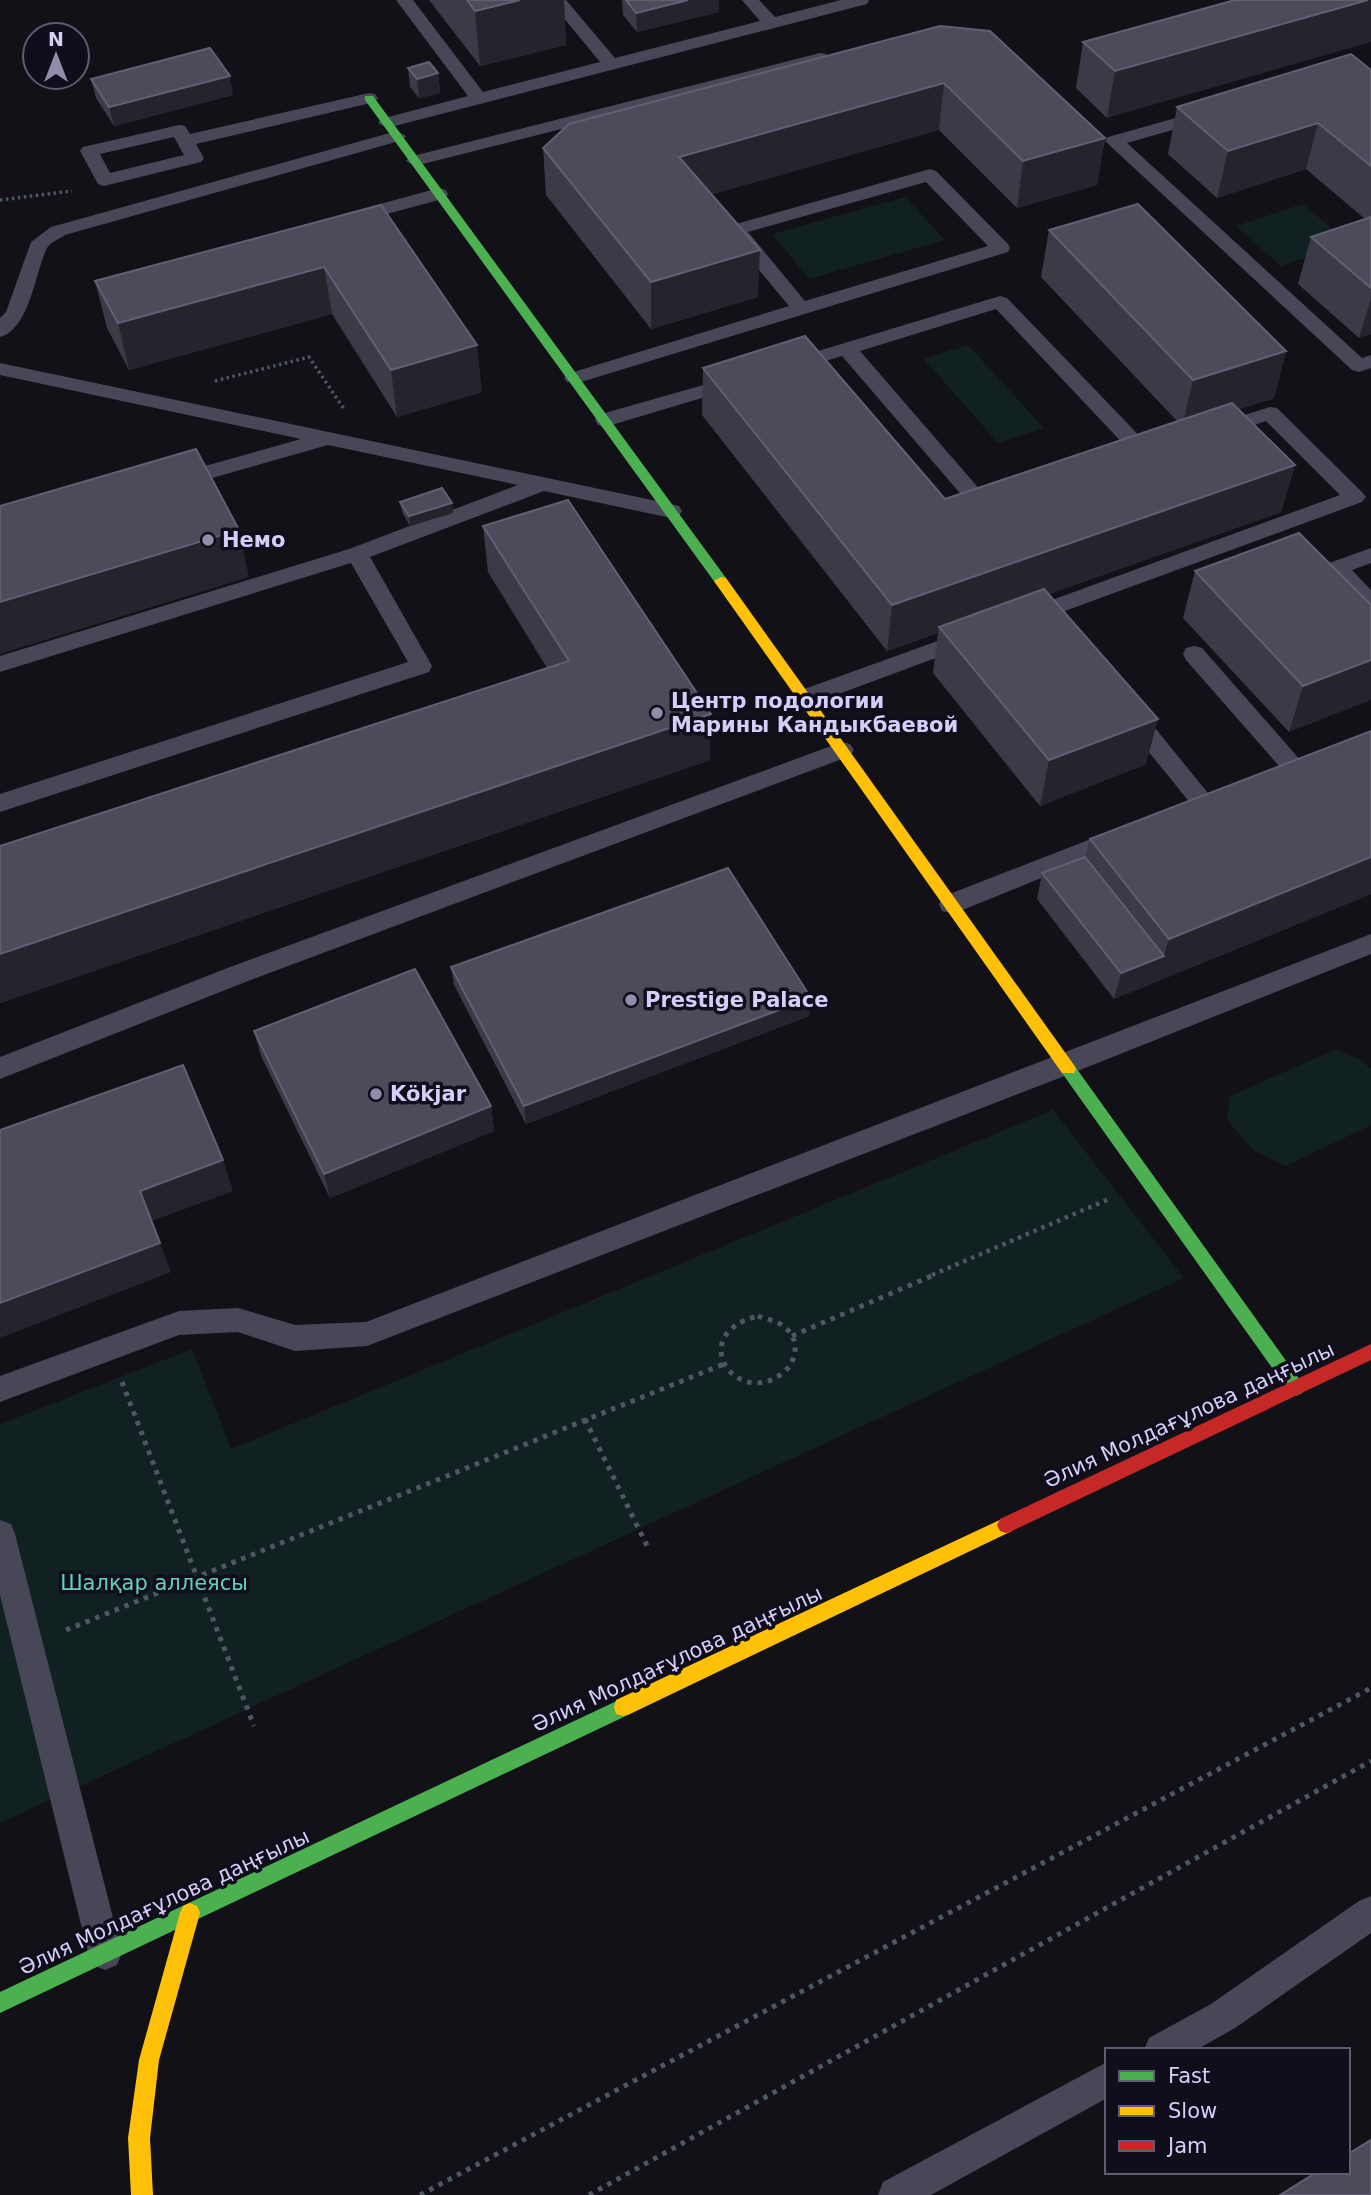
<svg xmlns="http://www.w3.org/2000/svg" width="1371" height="2195" viewBox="0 0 1371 2195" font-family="'DejaVu Sans',sans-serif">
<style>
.green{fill:#112122}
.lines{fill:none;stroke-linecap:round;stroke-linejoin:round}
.path-far2{stroke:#4d5863;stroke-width:3.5;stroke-dasharray:2.5 3.5;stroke-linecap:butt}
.path-far1{stroke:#4d5863;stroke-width:4.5;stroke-dasharray:3.5 5;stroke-linecap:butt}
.path{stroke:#4d5863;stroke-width:5;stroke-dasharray:4.5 6;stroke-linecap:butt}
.lane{fill:#484758;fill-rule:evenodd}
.fast{fill:#4caf50;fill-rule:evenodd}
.slow{fill:#ffc107;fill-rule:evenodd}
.jam{fill:#c62828;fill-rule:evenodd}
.wall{fill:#3d3a47}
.shaded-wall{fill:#25232c}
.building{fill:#4d4a5a;stroke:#625f73;stroke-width:2}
.poi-dot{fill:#918caa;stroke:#110e1b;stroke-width:2.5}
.labels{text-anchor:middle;stroke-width:7;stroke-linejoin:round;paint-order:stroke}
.poi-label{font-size:21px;font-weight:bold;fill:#d6cef9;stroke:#110e1b;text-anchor:start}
.street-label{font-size:21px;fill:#d6cef9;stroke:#110e1b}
.park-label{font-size:21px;fill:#64cfbc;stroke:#110e1b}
</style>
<rect width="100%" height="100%" fill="#121118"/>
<path class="green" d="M905,197L945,240L809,279L772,234Z
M1303,204L1349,243L1281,266L1236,226Z
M968,345L1044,428L998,443L924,359Z
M1336,1049L1361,1060L1371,1069V1125L1286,1166L1253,1150L1227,1120L1230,1096Z
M1053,1110L1184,1278L0,1823V1424L192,1349L231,1449Z"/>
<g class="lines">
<path class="path-far2" d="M0,200L72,191
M215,381L309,357L344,409"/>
<path class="path-far1" d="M932,1275L1109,1199"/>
<path class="path" d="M758,1316C766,1319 777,1321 783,1326C800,1337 798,1360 784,1372C738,1411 683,1335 758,1316Z
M792,1336L936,1274
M122,1382L254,1726
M585,1419L648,1548
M66,1630L724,1364
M420,2195L1371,1688
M589,2195L1371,1761"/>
<path class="lane" d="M396,0H413L483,92L600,62L549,0H566L615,58L760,21L742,0H759L775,17L841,0H869L867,4L387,128L378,123L381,119L468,96Z
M820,53L826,54L829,58L826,62L415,166L406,161L409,157Z
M369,93L375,94L378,98L375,102L196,144L204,158L201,162L104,186L98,184L80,151L83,147L179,125L185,126L190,134ZM174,137L184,155L110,173L100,154Z
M1208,109L1217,114L1214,118L1127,143L1362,358L1371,355V368L1359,372L1352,370L1105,141L1108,137Z
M397,131L406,136L403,140L65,235C59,239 51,242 47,248C35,272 30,329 0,337V318L6,312L31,242L51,227Z
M930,169L936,171L1008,244L1010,248L1008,252L581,382H567L564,378L567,374L789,306L729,234L727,230L729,226ZM926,182L988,246L805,301L748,232Z
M439,188L446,190L448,194L446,198L350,224L341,218L343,214Z
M1000,296L1007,298L1152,449L1155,454C1150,463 1137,465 1128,463L1125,458L1131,452L996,309L860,351L988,499L996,497L1003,499L1007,504L1003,509L984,515L977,513L842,356L789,372L782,370L779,366L782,362Z
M0,363L671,504L679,506L682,511L679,516L671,518L544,491L370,557L432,666L429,672L0,812V794L408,662L351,563L0,672V656L349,549L518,485L328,445L173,489L166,487L163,482L166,477L301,439L0,375Z
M735,376L742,378L745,382L742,386L605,427L598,425L595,420L598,415Z
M1270,407L1277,408L1362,492L1366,497L1362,502L1035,622L1027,625L1019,622L1016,617L1019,612L1340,495L1266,421L1216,438L1209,436L1206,431L1209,426Z
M1371,548V563L1352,570L1371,590V612L1363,609L1326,568L1329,563Z
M968,630L976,633L979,638L976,643L812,704L804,706L796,704L793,698L796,692Z
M1194,646L1202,648L1302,762L1306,768L1302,774L1294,777L1286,774L1186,660L1183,654L1186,648Z
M1130,705L1138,707L1212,798L1216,804L1212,810L1204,813L1196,810L1122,719L1119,713L1122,707Z
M842,742L850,744L854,750L850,756L248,981L0,1079V1057L230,967Z
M1119,828L1127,831L1131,837L1127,843L960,911L951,913L942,911L939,904L942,897Z
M1371,934V954L1075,1072L367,1346L295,1351L238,1332L179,1335L0,1402V1376L179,1311L238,1308L295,1325L366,1322Z
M0,1520L11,1524L15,1534L122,1953L117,1965L105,1970L93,1965L88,1953L0,1595Z
M1371,1896V1933L1235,2028L1196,2050H1144L1149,2038L1211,2004L1359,1901Z
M1107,2062V2098L931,2195H878L883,2182Z"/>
<path class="fast" d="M365,96H373L726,578V584H716L365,100Z
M1068,1063L1074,1065L1302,1383L1305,1388L1302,1393L1296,1396L1290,1393L1062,1073L1060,1069L1062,1065Z
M623,1698L630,1700L632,1707L630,1714L0,2013V1992Z"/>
<path class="slow" d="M721,577L726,578L1074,1065L1076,1069L1074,1073H1062L716,584L714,581Z
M1006,1517L1012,1519L1015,1525L1012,1531L630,1714L623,1716L616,1714L614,1707L616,1700Z
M190,1903L197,1906L200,1913L159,2060L150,2138L153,2195H131L128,2138L139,2060L180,1913L183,1906Z"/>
<path class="jam" d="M1371,1344V1360L1012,1531L1006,1533L1000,1531L997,1525L1000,1519Z"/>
</g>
<path class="wall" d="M429,0H564L566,45L480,66Z
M622,0H719V12L637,32L623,15Z
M1235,0L1107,118L1076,88L1083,42Z
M940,26L1105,138L1097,185L1017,208L939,130L712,194L758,297L651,329L546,195L543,148Z
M408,68L438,73L440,93L419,98L410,87Z
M1371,70V334L1359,338L1298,284L1311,237L1365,219L1306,169L1217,198L1168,154L1177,107Z
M91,79L233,95L114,126L96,98Z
M381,205L482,392L397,417L332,314L129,370L107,328L95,281Z
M1049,230L1286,351L1274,398L1239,409L1295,465L1281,512L1049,594L1146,764L1040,806L933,673L938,633L887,651L702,415L703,368L945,499L1177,421L1041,277Z
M400,502L452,503L453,513L410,526L402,512Z
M483,526L710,760L0,1003V846L547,668L488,572Z
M1195,571L1371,605L1289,732L1183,618Z
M1371,731V894L1114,999L1037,899L1042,873L1085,857L1090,839Z
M451,967L811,998L809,1016L526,1124L454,985Z
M254,1031L491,1106L494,1131L330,1198L261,1056Z"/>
<path class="shaded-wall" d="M520,0H564L566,45L480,66L475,11Z
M688,0H719V12L637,32L636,13Z
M1368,0H1371V42L1107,118L1115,71Z
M438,73L440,93L419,98L417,79Z
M230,76L233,95L114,126L109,107Z
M944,83L939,130L679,204V157Z
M1318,123L1306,169L1217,198L1228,151Z
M1105,138L1097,185L1017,208L1023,161Z
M760,250L758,297L651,329V282Z
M324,267L332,314L129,370L118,323Z
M1371,299V334L1359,338Z
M477,345L482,392L397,417L391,370Z
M1286,351L1274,398L1182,427L1193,380Z
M1295,465L1281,512L942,632L939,627L938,633L887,651L892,605Z
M452,503L453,513L410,526L409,516Z
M239,530L249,577L0,654V602Z
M1371,660V700L1289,732L1303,686Z
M711,714L710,760L0,1003V954Z
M1158,719L1146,764L1040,806L1049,760Z
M1371,857V894L1156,982L1169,939Z
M1164,956L1156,982L1114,999L1121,973Z
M811,998L809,1016L526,1124L524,1106Z
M491,1106L494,1131L330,1198L324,1174Z
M223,1160L233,1191L152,1221L171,1272L0,1338V1303L140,1191Z"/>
<path class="building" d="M467,0H520L475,11Z
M626,0H688L636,13Z
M1235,0H1368L1115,71L1083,42Z
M940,26L990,31L1105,138L1023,161L944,83L679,157L760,250L651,282L543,148L569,124Z
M210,48L230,76L109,107L91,79Z
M1351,54L1371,70V166L1318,123L1228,151L1177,107Z
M429,62L438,73L417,79L408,68Z
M1138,204L1286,351L1193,380L1049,230Z
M381,205L477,345L391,370L324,267L118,323L95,281Z
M1371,217V288L1311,237Z
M805,336L945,499L1232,403L1295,465L892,605L703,368Z
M196,449L239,530L0,602V506Z
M442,488L452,503L409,516L400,502Z
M568,500L711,714L0,954V846L569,661L483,526Z
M1299,533L1371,605V660L1303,686L1195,571Z
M1044,589L1158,719L1049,760L939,627Z
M1371,731V857L1169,939L1090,839Z
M1085,857L1164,956L1121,973L1042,873Z
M728,868L811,998L524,1106L451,967Z
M415,969L491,1106L324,1174L254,1031Z
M183,1065L223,1160L140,1191L160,1243L0,1303V1130Z
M1371,2140V2195H1280L1317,2172H1348V2154Z"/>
<g class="poi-dot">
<circle cx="208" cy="540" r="7"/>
<circle cx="657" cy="713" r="7"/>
<circle cx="631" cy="1000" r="7"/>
<circle cx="376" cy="1094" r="7"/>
</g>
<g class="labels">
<g class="poi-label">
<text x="222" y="547">Немо</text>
<text x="671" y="708">Центр подологии<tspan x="671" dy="24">Марины Кандыкбаевой</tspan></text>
<text x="645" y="1007">Prestige Palace</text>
<text x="390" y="1101">Kökjar</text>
</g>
<g class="street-label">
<text transform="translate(1189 1415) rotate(-25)" y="7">Әлия Молдағұлова даңғылы</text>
<text transform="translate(677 1659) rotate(-25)" y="7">Әлия Молдағұлова даңғылы</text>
<text transform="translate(164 1902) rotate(-25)" y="7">Әлия Молдағұлова даңғылы</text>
</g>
<g class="park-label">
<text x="154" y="1590">Шалқар аллеясы</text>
</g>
</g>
<rect x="1105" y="2048" width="245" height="126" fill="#110e1b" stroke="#605b74" stroke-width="2"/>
<rect x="1119" y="2071" width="35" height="10" fill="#4caf50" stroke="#605b74" stroke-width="2"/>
<text x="1168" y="2083" font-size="21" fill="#d6cef9">Fast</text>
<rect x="1119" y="2106" width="35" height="10" fill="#ffc107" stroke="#605b74" stroke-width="2"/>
<text x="1168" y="2118" font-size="21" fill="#d6cef9">Slow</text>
<rect x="1119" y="2141" width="35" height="10" fill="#c62828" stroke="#605b74" stroke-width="2"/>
<text x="1168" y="2153" font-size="21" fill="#d6cef9">Jam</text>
<g transform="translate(56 56)"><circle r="33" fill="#110e1b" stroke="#605b74" stroke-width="2"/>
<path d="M0-5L12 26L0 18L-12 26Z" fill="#918caa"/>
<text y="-10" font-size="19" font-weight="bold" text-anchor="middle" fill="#d6cef9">N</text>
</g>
</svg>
